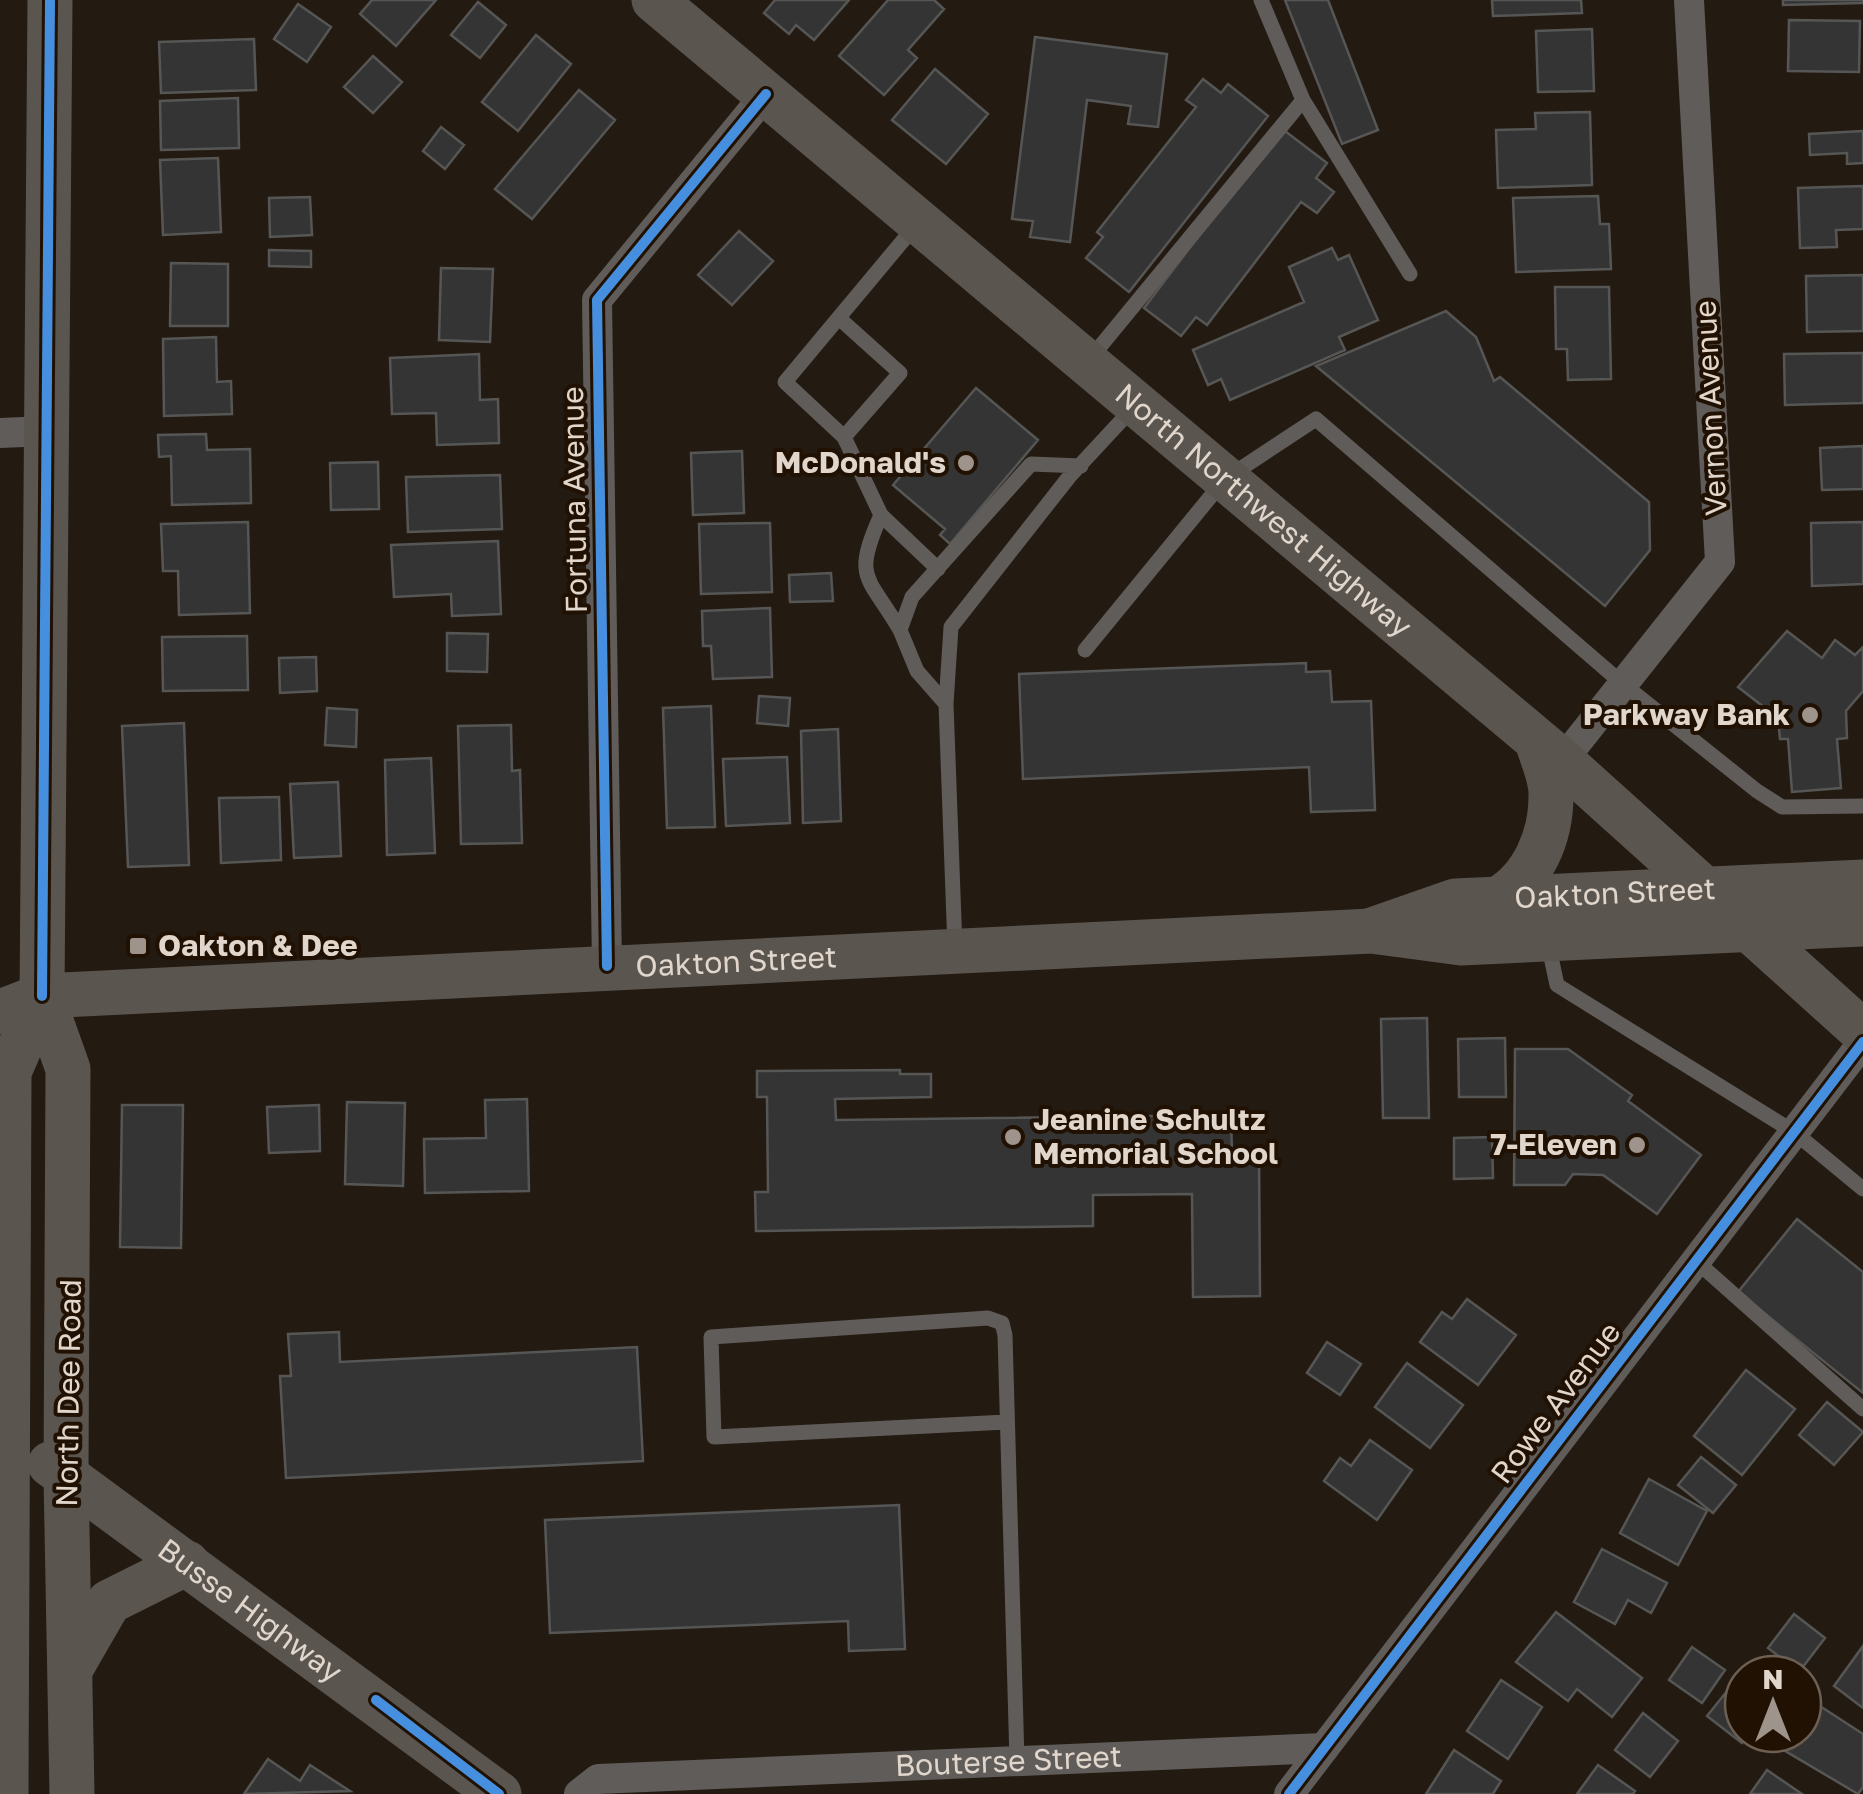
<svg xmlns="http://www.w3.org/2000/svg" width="1863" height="1794" viewBox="0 0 1863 1794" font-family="'Golos Text',sans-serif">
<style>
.building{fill:#343434;stroke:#565655;stroke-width:2.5}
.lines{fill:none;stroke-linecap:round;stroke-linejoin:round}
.lane{stroke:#605c59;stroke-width:15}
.street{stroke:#605c59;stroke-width:30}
.secondary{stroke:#5a554f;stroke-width:45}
.cycleway-casing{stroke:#201103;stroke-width:16}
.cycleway{stroke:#468fdf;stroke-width:10}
.poi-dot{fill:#9e948b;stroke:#201103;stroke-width:4}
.labels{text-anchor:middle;stroke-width:8;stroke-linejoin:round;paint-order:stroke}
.street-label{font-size:30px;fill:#e1d6cc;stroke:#201103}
.poi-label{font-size:30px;font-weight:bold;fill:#e1d6cc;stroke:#201103;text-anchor:end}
</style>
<rect width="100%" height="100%" fill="#231a12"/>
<path class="building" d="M372,0H436L396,46L360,14Z
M775,0H849L814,40L796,25L789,34L764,13Z
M888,0H934L944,9L908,50L917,58L884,95L839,56Z
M1285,0H1328L1378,130L1342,144Z
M1492,0H1581L1582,13L1493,16Z
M1783,0H1863V3L1783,5Z
M478,2L506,25L480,58L451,35Z
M298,4L331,27L307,62L274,39Z
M1789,20L1860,21L1859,72L1788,71Z
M1592,29L1594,91L1538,92L1536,31Z
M536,35L571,64L518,131L482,102Z
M1035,37L1167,54L1158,127L1128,124L1131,106L1087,100L1070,242L1030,237L1033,221L1012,219Z
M254,39L256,90L161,93L159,42Z
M373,56L402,82L373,113L344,87Z
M935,69L988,114L946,164L892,120Z
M1203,79L1221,93L1228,84L1268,116L1129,292L1086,258L1103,237L1097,232L1196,107L1186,100Z
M579,90L615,120L532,219L495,189Z
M238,98L239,148L161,150L160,101Z
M1590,112L1592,185L1498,188L1496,130L1536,129L1535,113Z
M441,127L464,145L445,169L423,151Z
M1281,128L1327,163L1316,178L1334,192L1317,213L1301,202L1207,325L1196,317L1181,336L1144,308Z
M1863,131V163L1847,164V153L1810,155L1809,134Z
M218,158L221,232L163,235L160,160Z
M1863,186V229L1836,230L1837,247L1800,248L1798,188Z
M1598,196L1600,224H1609L1611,269L1516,272L1513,198Z
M310,197L312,235L270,237L269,198Z
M739,231L773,261L732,305L698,275Z
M1332,248L1338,260L1349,255L1378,320L1339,337L1345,350L1230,400L1221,379L1208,385L1193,350L1304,302L1289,267Z
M269,250L311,251V267L269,266Z
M171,263L228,264V326H170Z
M441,268L493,269L490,342L439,340Z
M1863,275V331L1807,332L1806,276Z
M1555,287H1609L1611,379L1568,380L1567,349H1556Z
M1446,311L1476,337L1494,381L1500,377L1649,502L1650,550L1605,606L1316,366Z
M216,337L217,382L231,381L232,414L164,416L163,339Z
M1863,353V403L1785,405L1784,354Z
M479,354L480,400L498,399L499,443L437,445L436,413L392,414L390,358Z
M976,388L1038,440L950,544L940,535L945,529L893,485Z
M206,434L207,450L250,449L251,503L172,505L171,456L159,457L158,435Z
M1863,446V489L1822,490L1820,448Z
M742,451L744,513L693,515L691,453Z
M378,462L379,509L331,510L330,463Z
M500,475L502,529L408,532L406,477Z
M248,522L250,613L179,615L178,571H163L161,524Z
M1863,522V584L1812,586L1811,523Z
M770,523L772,592L701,594L699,524Z
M498,541L501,614L452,616L451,594L394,597L391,545Z
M831,573L833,601L790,602L789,575Z
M770,608L772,677L713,679L711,646H703L702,611Z
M1787,631L1822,658L1835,640L1855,655L1863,647V691L1846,711L1847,738L1837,739L1841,788L1792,792L1788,739H1780L1778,718L1738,687Z
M447,633L488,634L487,672L447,671Z
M247,636L248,690L163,691L162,637Z
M316,657L317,691L280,693L279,658Z
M1306,663V672L1330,671L1332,702L1371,701L1375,810L1311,812L1309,767L1023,779L1019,674Z
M759,696L790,698L788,726L757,723Z
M711,706L715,827L667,828L663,708Z
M327,708L357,710L356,747L325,745Z
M184,723L189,865L128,867L122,726Z
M511,725L512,771L520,770L522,843L461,844L458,726Z
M838,729L841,821L803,823L801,731Z
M787,757L790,823L726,826L723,759Z
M431,758L435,853L387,855L385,760Z
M338,782L341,856L294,858L290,784Z
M279,797L281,860L221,863L219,798Z
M1427,1018L1429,1118H1383L1381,1019Z
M1505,1038L1506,1097H1459L1458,1039Z
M1515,1049H1568L1632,1095L1628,1101L1701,1155L1657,1214L1603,1175L1573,1174L1565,1185H1514Z
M900,1070V1074H931V1097L835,1099L836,1120L1231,1115L1232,1154L1259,1153L1260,1296L1193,1297L1192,1194L1093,1195V1226L756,1231L755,1192H768L767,1097H757V1071Z
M527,1099L529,1191L425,1193L424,1139L486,1138L485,1100Z
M347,1102L405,1103L403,1186L345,1184Z
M122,1105H183L181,1248L120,1247Z
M319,1105L320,1151L269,1153L267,1107Z
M1492,1137L1493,1178L1454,1179V1138Z
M1797,1219L1863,1272V1393L1738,1292Z
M1467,1299L1516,1335L1478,1385L1420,1342L1442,1312L1452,1319Z
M339,1332L340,1362L637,1347L643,1461L286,1478L280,1376H291L288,1334Z
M1327,1342L1361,1364L1340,1395L1307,1373Z
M1407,1363L1463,1405L1430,1448L1375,1407Z
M1746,1370L1795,1409L1742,1475L1694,1436Z
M1827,1402L1863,1432L1834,1465L1799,1435Z
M1370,1440L1412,1470L1377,1520L1324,1481L1340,1458L1351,1466Z
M1701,1457L1736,1485L1713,1513L1678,1485Z
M1649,1479L1707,1511L1678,1565L1620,1533Z
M899,1505L905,1649L849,1651L848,1621L550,1633L545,1520Z
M1602,1549L1667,1583L1651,1613L1628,1600L1615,1624L1574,1602Z
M1556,1612L1642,1678L1612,1717L1577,1689L1568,1701L1516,1662Z
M1794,1614L1825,1638L1799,1672L1768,1648Z
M1863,1646V1708L1834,1686Z
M1692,1647L1725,1670L1702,1703L1669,1680Z
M1501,1680L1542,1707L1508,1759L1467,1731Z
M1736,1680L1743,1686V1734H1749L1742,1743L1707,1716Z
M1806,1697L1863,1734V1787L1858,1794L1775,1745L1782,1734H1803Z
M1643,1713L1678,1741L1650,1777L1615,1750Z
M1454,1750L1501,1781L1493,1794H1426Z
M268,1759L300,1781L310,1765L350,1791L244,1794Z
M1598,1765L1635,1791L1633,1794H1577Z
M1767,1770L1802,1794H1750Z"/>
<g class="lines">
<path class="lane" d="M1261,0L1303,100L1410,274
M916,225L785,382L844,437L881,515L938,569
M840,319L900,373L844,437
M1089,360L1303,100
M881,515C852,580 868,575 900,630
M1085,650L1225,479L1316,419L1623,684L1757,791L1782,807L1863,806
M946,704L917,671L900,630L912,597L1031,464L1081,466
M1548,943L1557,985L1794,1132L1863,1189
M955,948L946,704L951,627L1069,477L1133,408
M1696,1261L1863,1409
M1006,1422L714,1437L711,1337L988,1318L1002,1323L1005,1335L1017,1761"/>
<g class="street">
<path d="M0,433L47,431"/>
<path d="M1562,761L1720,562L1689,0"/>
<path d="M607,966L597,300L766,94"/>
<path id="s1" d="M579,1794L598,1779L1324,1748"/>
<path d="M1289,1794L1863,1042"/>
</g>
<g class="secondary">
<path d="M50,0L42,996L68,1069L66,1476L72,1794"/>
<path id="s2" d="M654,0L1562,761L1863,1032"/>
<path d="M1498,899C1533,879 1551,837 1551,796C1552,779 1542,758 1537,741"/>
<path id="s3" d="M1372,930L1455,901L1863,882"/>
<path id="s4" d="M0,1012L42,996L1371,931L1461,943L1863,924"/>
<path id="s5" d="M50,1464L499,1794"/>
<path d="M71,1668L109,1602L187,1563"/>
<path d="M6,1794L9,1072L42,996"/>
</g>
<g class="cycleway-casing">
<path id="cycleway" d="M607,966L597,300L766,94
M42,996L50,0
M376,1700L499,1794
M1289,1794L1863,1042"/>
</g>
<use href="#cycleway" class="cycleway"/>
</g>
<g class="poi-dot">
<circle cx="966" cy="463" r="10"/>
<circle cx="1810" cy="715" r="10"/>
<rect x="128" y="936" width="20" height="20" rx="5"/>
<circle cx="1013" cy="1137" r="10"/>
<circle cx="1637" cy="1145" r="10"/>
</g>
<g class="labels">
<g class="street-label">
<text transform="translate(1711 408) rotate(-93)" y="10">Vernon Avenue</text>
<text transform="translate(575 500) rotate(-91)" y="10">Fortuna Avenue</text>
<text dy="10" stroke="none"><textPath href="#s2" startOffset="795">North Northwest Highway</textPath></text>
<text dy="10" stroke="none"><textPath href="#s3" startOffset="248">Oakton Street</textPath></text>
<text dy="10" stroke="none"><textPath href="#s4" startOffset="740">Oakton Street</textPath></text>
<text transform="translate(69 1393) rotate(-89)" y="10">North Dee Road</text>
<text transform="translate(1556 1403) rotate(-53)" y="10">Rowe Avenue</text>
<text dy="10" stroke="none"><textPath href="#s5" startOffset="248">Busse Highway</textPath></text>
<text dy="10" stroke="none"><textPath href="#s1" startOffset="435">Bouterse Street</textPath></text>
</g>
<g class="poi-label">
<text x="946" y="473">McDonald's</text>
<text x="1790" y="725">Parkway Bank</text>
<text x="158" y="956" text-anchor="start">Oakton &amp; Dee</text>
<text x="1033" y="1130" text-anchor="start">Jeanine Schultz<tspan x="1033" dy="34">Memorial School</tspan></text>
<text x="1617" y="1155">7-Eleven</text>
</g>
</g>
<g transform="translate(1773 1704)"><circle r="48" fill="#201103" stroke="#6d6053" stroke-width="2.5"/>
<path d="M0-8L18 38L0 25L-18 38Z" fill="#9e948b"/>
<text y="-15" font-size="28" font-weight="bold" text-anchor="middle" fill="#e1d6cc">N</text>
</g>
</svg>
